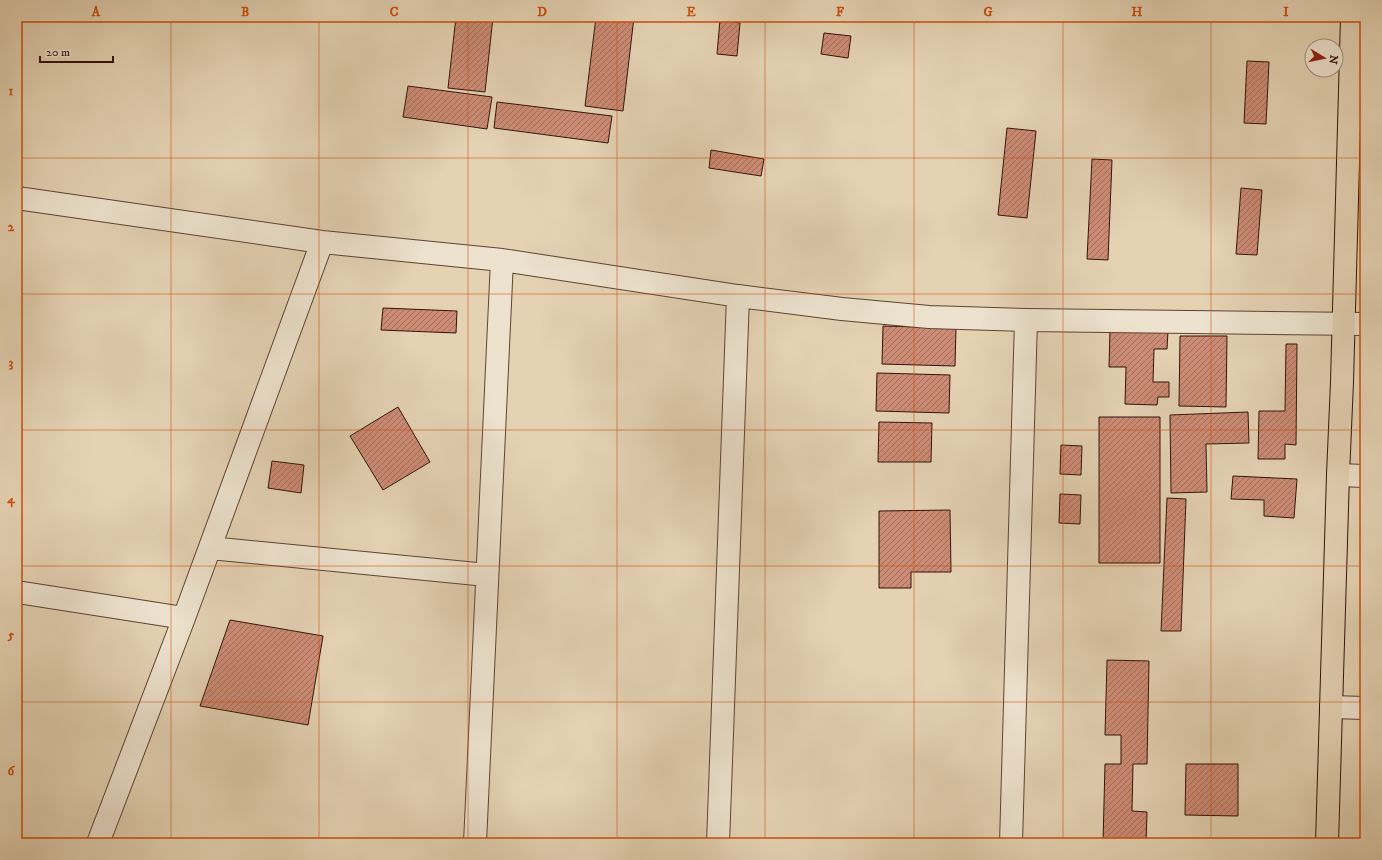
<svg xmlns="http://www.w3.org/2000/svg" width="1382" height="860" viewBox="0 0 1382 860" font-family="'IM FELL DW Pica',serif">
<style>
.building{fill:url(#building-hatch);stroke:#331307}
.lines{fill:none;stroke-linecap:round;stroke-linejoin:round}
.minor-casing{stroke:#5f4332;stroke-width:24}
.major-casing{stroke:#331307;stroke-width:24}
.minor{stroke:#ede2ce;stroke-width:22}
.major{stroke:#e4d2b3;stroke-width:22}
.grid{fill:none;stroke:#cd4e0b;stroke-width:1;stroke-opacity:0.55}
.neatline{fill:none;stroke:#cd4e0b;stroke-width:1.5}
.grid-label{font-size:13px;text-anchor:middle;font-weight:bold;fill:#cd4e0b}
</style>
<defs>
<pattern id="building-hatch" width="6" height="6" patternUnits="userSpaceOnUse"><rect width="6" height="6" fill="#cc8b75"/><path d="M-1 1l2-2M0 6l6-6M5 7l2-2" fill="none" stroke="#a6705e"/></pattern>
</defs>
<rect width="100%" height="100%" fill="#e4d2b3"/>
<filter id="stains"><feTurbulence type="fractalNoise" baseFrequency=".005" numOctaves="4"/><feColorMatrix values="0 0 0 0 .2 0 0 0 0 .09 0 0 0 0 .02 0 0 0 .5 -.17"/></filter>
<radialGradient id="worn" r=".72"><stop offset=".6" stop-color="#630" stop-opacity="0"/><stop offset="1" stop-color="#630" stop-opacity=".3"/></radialGradient>
<path class="building" d="M456,17H493L485,92L448,88Z
M596,17H634L623,111L585,106Z
M720,20L740,23L737,56L717,54Z
M824,33L851,36L848,58L821,54Z
M1247,61L1269,62L1266,124L1244,123Z
M408,86L492,97L487,129L403,117Z
M497,102L612,116L608,143L494,128Z
M1007,128L1036,131L1027,218L998,215Z
M711,150L764,159L761,176L709,168Z
M1092,159L1112,160L1108,260L1087,259Z
M1241,188L1262,190L1257,255L1236,254Z
M383,308L457,311L456,333L381,330Z
M883,326L956,328L955,366L882,364Z
M1110,329L1168,331L1167,349H1154L1153,382H1169V397H1158L1157,405L1125,404L1126,367H1109Z
M1180,336H1227L1226,407L1179,406Z
M1286,344H1297L1296,445L1285,444V459H1258L1259,411H1285Z
M877,373L950,375L949,413L876,411Z
M398,407L430,462L383,490L350,436Z
M1248,412L1249,443L1206,444L1207,492L1171,493L1170,415Z
M1099,417H1160V563H1099Z
M879,422L932,423L931,462H878Z
M1061,445L1082,446L1081,475L1060,474Z
M272,461L304,465L301,493L268,488Z
M1233,476L1297,479L1294,518L1264,516V500L1231,499Z
M1060,494L1081,495L1080,524L1059,523Z
M1167,498L1186,499L1181,631H1161Z
M950,510L951,572H911V588H879V511Z
M230,620L323,636L308,725L200,706Z
M1107,660L1149,661L1147,764H1133L1132,811L1147,812L1146,843H1103L1105,764H1121V735H1105Z
M1186,764H1238V816L1185,815Z
M1177,841L1210,843H1177Z"/>
<g class="lines">
<g class="minor-casing">
<path id="minor" d="M17,198L322,242L502,260L738,296L842,309L929,317L1026,320L1365,324
M1338,475L1365,476
M210,548L487,575
M17,592L184,618
M1331,707L1365,708
M98,843L184,618L322,242
M475,843L502,260
M718,843L738,296
M1011,843L1026,320"/>
</g>
<g class="major-casing">
<path id="major" d="M1327,843L1338,475L1342,382L1352,17"/>
</g>
<use href="#minor" class="minor"/>
<use href="#major" class="major"/>
</g>
<path class="grid" d="M171,17V843M319,17V843M468,17V843M617,17V843M765,17V843M914,17V843M1063,17V843M1211,17V843M17,158H1365M17,294H1365M17,430H1365M17,566H1365M17,702H1365"/>
<rect width="1382" height="860" fill="none" stroke="#e4d2b3" stroke-width="44"/>
<g transform="translate(1324 58) rotate(100)"><circle r="19" fill="#ede2ce" stroke="#a38f7e"/>
<path d="M0-3L7 15L0 10L-7 15Z" fill="#8f2418"/>
<text y="-6" font-size="11" font-weight="bold" text-anchor="middle" fill="#331307">N</text>
</g>
<path d="M40 56v6h73v-6" fill="none" stroke="#331307" stroke-width="2"/>
<text x="46" y="56" font-size="12" fill="#331307" stroke="#ede2ce" stroke-width="3" paint-order="stroke">20 m</text>
<rect x="22" y="22" width="1338" height="816" class="neatline"/>
<g class="grid-label">
<text x="96" y="16">A</text>
<text x="245" y="16">B</text>
<text x="394" y="16">C</text>
<text x="542" y="16">D</text>
<text x="691" y="16">E</text>
<text x="840" y="16">F</text>
<text x="988" y="16">G</text>
<text x="1137" y="16">H</text>
<text x="1286" y="16">I</text>
<text x="11" y="95">1</text>
<text x="11" y="231">2</text>
<text x="11" y="367">3</text>
<text x="11" y="503">4</text>
<text x="11" y="639">5</text>
<text x="11" y="775">6</text>
</g>
<rect width="100%" height="100%" filter="url(#stains)"/>
<rect width="100%" height="100%" fill="url(#worn)"/>
</svg>
